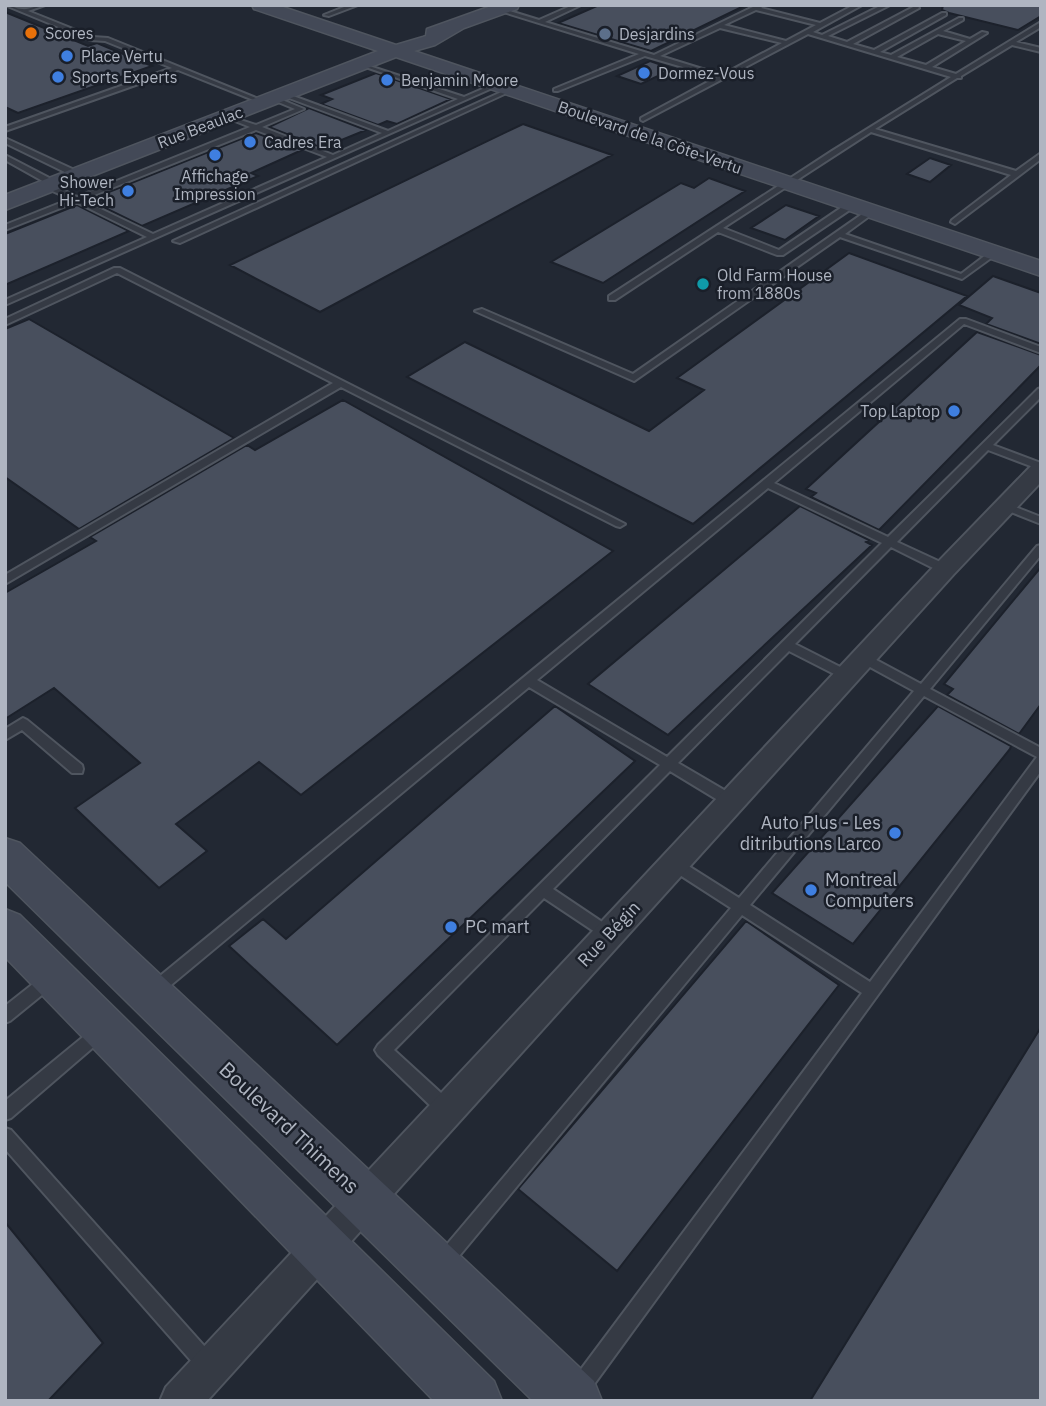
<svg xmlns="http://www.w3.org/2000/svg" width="1046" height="1406" viewBox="0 0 1046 1406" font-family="'IBM Plex Sans',sans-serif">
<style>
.building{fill:#484f5d;stroke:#1c212b;stroke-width:2}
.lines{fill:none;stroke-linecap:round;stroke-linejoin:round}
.lane-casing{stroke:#4f555f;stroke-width:4}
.street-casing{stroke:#4f555f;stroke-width:4}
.secondary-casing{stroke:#4f555f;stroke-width:3}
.lane{fill:#353a44;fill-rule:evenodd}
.street{fill:#353a44;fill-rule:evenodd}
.secondary{fill:#434957;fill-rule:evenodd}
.food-dot{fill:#e8710a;stroke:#1a1f29;stroke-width:2.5}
.service-dot{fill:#5c6f8a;stroke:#1a1f29;stroke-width:2.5}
.shop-dot{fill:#3f7fe0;stroke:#1a1f29;stroke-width:2.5}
.culture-dot{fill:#0f9aa8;stroke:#1a1f29;stroke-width:2.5}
.labels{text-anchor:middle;stroke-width:5;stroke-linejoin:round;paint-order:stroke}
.far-poi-label{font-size:16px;fill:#afb5c1;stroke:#1a1f29;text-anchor:start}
.far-street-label{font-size:16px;fill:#afb5c1;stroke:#1a1f29}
.poi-label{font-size:18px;fill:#afb5c1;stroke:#1a1f29;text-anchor:start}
.street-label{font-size:18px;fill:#afb5c1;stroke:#1a1f29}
.near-street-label{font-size:21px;fill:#afb5c1;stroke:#1a1f29}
</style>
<rect width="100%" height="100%" fill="#222833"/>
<path class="building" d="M599,5H746L651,51L558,23Z
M943,5H1041V16L1018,30L949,13L942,10Z
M5,12L88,46L97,43L152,66L18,113L5,107Z
M650,61L673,69L641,84L617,76Z
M376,73L451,99L397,124L387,121L378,125L321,104L332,99L321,95Z
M309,108L366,130L322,148L269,127Z
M523,124L612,155L320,312L230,265Z
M256,133L302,150L251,173L258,176L142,226L89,200Z
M930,158L951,165L930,182L907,174Z
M709,178L745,191L603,283L551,262L681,183L694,188Z
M77,205L129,231L5,285V234Z
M786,205L819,216L785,240L751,228Z
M849,253L967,296L693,524L407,377L465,342L649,431L704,390L677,378Z
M993,276L1041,293V344L986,324L992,318L959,305Z
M29,319L234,438L79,529L5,477V329Z
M977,332L1041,355V365L879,530L811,497L816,493L806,489Z
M343,400L613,551L301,795L259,762L176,824L207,851L159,888L75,808L140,763L54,688L5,719V593L96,541L90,537L247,445L255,450Z
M800,506L869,540L866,542L872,545L668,735L588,684Z
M1041,567V704L1019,734L947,695L953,689L944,684Z
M555,706L635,761L337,1045L229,946L263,919L286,939Z
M938,706L1011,746L1010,749L853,944L772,893Z
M746,921L839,985L617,1271L518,1189Z
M1041,1027V1401H810Z
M5,1222L103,1343L48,1401H5Z"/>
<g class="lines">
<g class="lane-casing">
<path id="lane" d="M5,5C12,5 16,9 22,9C29,10 37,5 45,5L28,11L93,37L108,38L266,102L261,103L178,70L5,131V127L172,68L105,41L90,40Z
M349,5H358L329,16L324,15Z
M573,5H581L545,22L654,55L757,5H765L761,8L820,23L854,5H862L813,32L822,35L882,5H890L828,36L847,42L917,5L919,8L853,44L874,50L942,13H946V15L880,52L891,55L959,18H963V20L943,31L970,39L982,32L987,33L932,67L956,74L1041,22V27L1016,42L1041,48V52L1012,45L961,76V78H957L875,129L1016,171L1041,153V159L955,224L951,222L952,220L1011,175L871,132L723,228L779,250L848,203H854V207L783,255H777L718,232L615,300H609V296L832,151L951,77L808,34L643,121L641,120V118L717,77L645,56L558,91H554V89L639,54L497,10L500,8L539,20ZM756,10L816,25L786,41L724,25ZM720,28L782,43L722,75L660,56ZM938,34L966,41L926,65L897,57Z
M360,63L464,97L494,84L499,85L5,305V300L147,237L76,202L5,230V225L70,199L46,188L45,186L48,184L5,160V155L57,182L58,184L55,186L77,197L250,127L225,117V115L256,125L295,109L271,99V97H275L304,109L262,127L333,155L382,133L289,98V96H293L388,131L458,99L360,65ZM256,130L327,157L153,234L82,200Z
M508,89L513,90L180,243L173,241Z
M5,138L81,173L82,175L75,177L5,143Z
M868,210L875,212L845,234L961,274L991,251L998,253L962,279L840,237L634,381L475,311L482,309L633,374Z
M114,268H120L625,524L620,527L616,526L341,387L5,584V575L333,383L117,273L5,325V319Z
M960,319H966L1041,347V353L964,324L774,483L888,537L1038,389L1041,388V397L993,445L1041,463V470L988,450L897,542L949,566L950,569L949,572H941L891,547L795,644L850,672L852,675L850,678H842L789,651L678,763L736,797L738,801L736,805L731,806L726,805L670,771L553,889L614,930L616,934L614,938L609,940L604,938L544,898L394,1050L452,1103L454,1109L452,1115L446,1117L440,1115L378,1055L375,1050L378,1045L660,765L529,687L159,995L154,997L149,995L147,990L149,985ZM768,488L882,543L667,757L537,680Z
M1005,503L1041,517V524L1001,508V504Z
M1041,545V555L930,689L1041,748V771L587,1394L580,1396L573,1394L571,1387L573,1380L862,993L742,915L450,1267L444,1270L438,1267L435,1261L438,1255L731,908L669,868L667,864L669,860L674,858L679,860L739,898L914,691L859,661L857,658L859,655H867L921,684L1037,546ZM924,696L1037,757L870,982L750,905Z
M23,718L27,720L82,765L83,769L82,773H72L22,730L5,740V729Z
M48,974L53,976L55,981L53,986L10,1021L5,1023V1006L43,976Z
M99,1026L104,1028L107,1033L104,1038L11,1118L5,1120V1101L94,1028Z
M5,1128L11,1130L214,1357L216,1364L214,1371L207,1373L200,1371L5,1149Z"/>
</g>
<g class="street-casing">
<path id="street" d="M1041,463V482L953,575L207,1401H160L166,1387L937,563L1033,464Z"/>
</g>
<g class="secondary-casing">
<path id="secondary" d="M252,5H277L396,45L423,37L426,36L427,29L494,5H519L517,9L464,28L435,45L414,51L1041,261V276L396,57L5,210V195L378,51L254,9Z
M5,838L20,843L594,1381L602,1401H533L5,882Z
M5,909L20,915L494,1381L502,1401H434L5,957Z"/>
</g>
<use href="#lane" class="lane"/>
<use href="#street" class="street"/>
<use href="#secondary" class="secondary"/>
</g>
<circle class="food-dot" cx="31" cy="33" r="7"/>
<circle class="service-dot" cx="605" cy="34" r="7"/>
<g class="shop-dot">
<circle cx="67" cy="56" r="7"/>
<circle cx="644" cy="73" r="7"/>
<circle cx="58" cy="77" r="7"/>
<circle cx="387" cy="80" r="7"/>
<circle cx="250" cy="142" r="7"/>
<circle cx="215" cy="155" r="7"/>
<circle cx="128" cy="191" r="7"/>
<circle cx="954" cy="411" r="7"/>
<circle cx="895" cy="833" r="7"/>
<circle cx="811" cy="890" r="7"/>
<circle cx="451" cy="927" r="7"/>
</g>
<circle class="culture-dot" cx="703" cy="284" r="7"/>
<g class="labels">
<g class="far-poi-label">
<text x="45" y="39">Scores</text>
<text x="619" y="40">Desjardins</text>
<text x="81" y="62">Place Vertu</text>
<text x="658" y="79">Dormez-Vous</text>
<text x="72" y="83">Sports Experts</text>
<text x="401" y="86">Benjamin Moore</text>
<text x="264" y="148">Cadres Era</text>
<text x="215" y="182" text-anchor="middle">Affichage<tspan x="215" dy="18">Impression</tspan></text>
<text x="114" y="188" text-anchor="end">Shower<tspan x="114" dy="18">Hi-Tech</tspan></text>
<text x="717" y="281">Old Farm House<tspan x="717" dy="18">from 1880s</tspan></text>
<text x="940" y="417" text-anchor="end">Top Laptop</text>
</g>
<g class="far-street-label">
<text transform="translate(200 127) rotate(-21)" y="6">Rue Beaulac</text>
<text transform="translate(650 137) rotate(19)" y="6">Boulevard de la Côte-Vertu</text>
</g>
<g class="poi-label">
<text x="881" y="829" text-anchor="end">Auto Plus - Les<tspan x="881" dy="21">ditributions Larco</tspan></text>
<text x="825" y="886">Montreal<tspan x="825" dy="21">Computers</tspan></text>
<text x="465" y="933">PC mart</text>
</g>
<g class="street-label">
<text transform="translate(609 934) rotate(-47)" y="6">Rue Bégin</text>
</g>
<g class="near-street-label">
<text transform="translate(289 1128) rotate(43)" y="7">Boulevard Thimens</text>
</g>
</g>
<rect width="1046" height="1406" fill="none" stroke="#afb5c1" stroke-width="14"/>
</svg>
